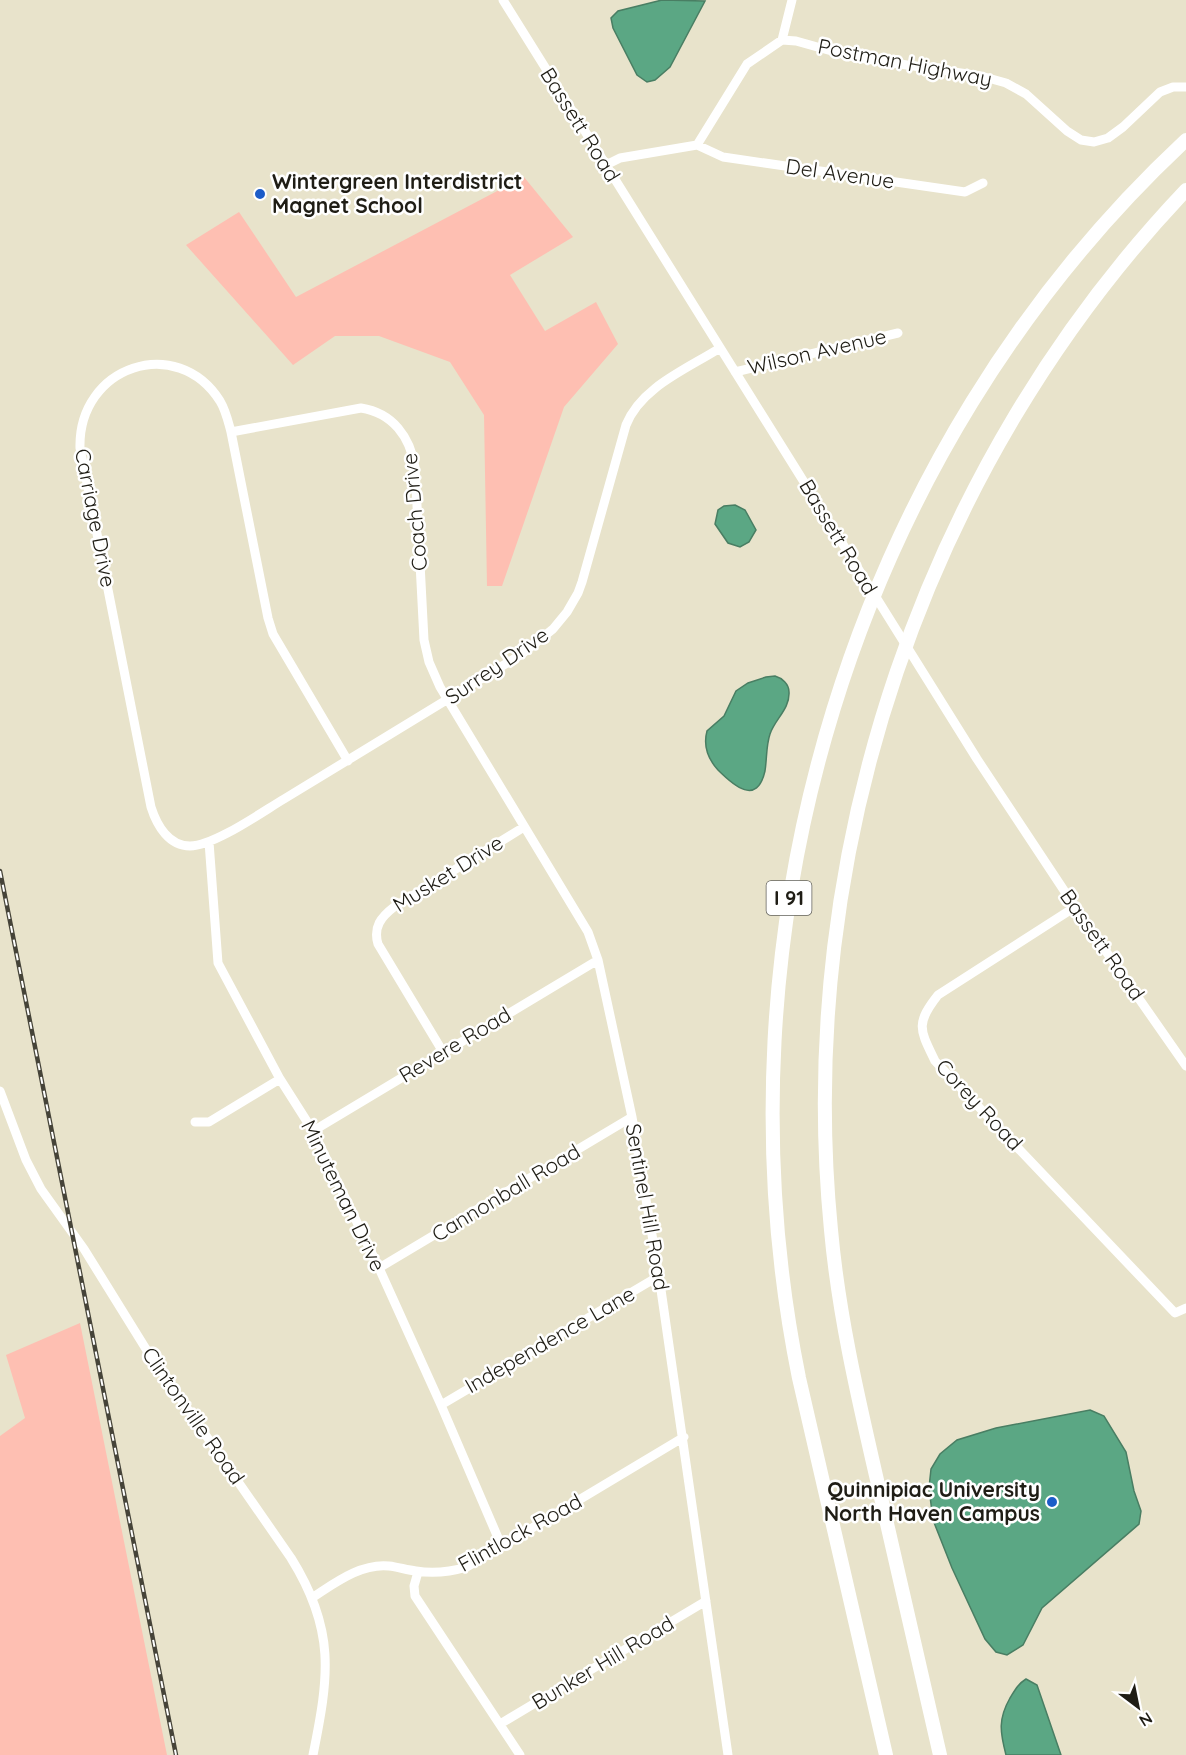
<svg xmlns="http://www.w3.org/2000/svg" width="1186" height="1755" viewBox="0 0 1186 1755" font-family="Quicksand,sans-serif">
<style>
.green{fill:#febfb2}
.water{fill:#5ba784;stroke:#497e63;stroke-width:1.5}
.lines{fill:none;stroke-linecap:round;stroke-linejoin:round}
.minor{stroke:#fff;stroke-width:9}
.highway{stroke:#fff;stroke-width:14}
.rail-casing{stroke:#464439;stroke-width:4.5}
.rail{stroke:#fff;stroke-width:2;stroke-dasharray:7;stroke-linecap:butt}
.poi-dot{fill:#1c5cc8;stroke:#fff;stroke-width:2}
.labels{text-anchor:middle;stroke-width:5;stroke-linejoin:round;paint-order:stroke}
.shield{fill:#fff;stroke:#62615b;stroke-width:1.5}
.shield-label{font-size:20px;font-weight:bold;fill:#1f1d15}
.street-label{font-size:21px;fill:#1f1d15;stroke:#fff}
.poi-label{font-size:21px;font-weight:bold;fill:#1f1d15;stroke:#fff;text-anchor:start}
</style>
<rect width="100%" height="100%" fill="#e8e3cb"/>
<path class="green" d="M524,177L573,237L510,275L545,331L596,302L618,344L564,407L502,586H487L484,415L450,362L379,336H335L293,365L186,245L239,212L296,297Z
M80,1323L167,1755H0V1436L25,1418L6,1355Z"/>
<path class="water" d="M662,0L705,1L670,67L655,80L647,82L637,75L613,28L611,18L618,11Z
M735,505L745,510L756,530L749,542L740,547L728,543L715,524L718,510L724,506Z
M775,676C782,678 789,684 789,692C790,709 775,719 770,734C766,746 767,758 765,771C757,806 734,786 718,770C708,759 703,746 707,731L724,716L736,691L748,683L766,677Z
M1090,1410L1104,1416L1126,1452L1134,1491L1141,1511L1139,1524L1042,1608L1023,1645L1007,1655L996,1652L985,1639L952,1568L933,1520L929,1488L931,1469L940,1454L957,1440L996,1428Z
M1026,1679L1037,1685L1061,1755H1006C1000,1732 998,1719 1010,1698C1015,1690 1018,1684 1026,1679Z"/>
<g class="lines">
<path class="minor" d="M503,0L977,759L1075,907L1186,1066
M782,40L792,0
M697,145L723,157L965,192L983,183
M606,165L620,158L697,145L747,64L782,40L796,41L853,57L981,76L1006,83L1026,94L1067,131L1081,140L1094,142L1108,138L1123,127L1160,92L1173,87H1186
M735,372L898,333
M231,432L361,408C393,413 410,437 415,467L424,640L429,662L440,687L588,932L598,960L632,1117L659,1276L728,1755
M348,761L273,634L268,618L231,432C228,421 226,411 220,401C177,333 78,366 80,448L151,807C157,826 169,846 190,846C214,846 262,812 284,799C363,751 442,702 522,654L553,629L567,612L578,593L582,582L626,425C641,387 687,369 720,348
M209,842L218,963L280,1079L313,1131L379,1268L441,1405L502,1547
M1075,907L938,995C915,1024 920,1030 935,1061L1175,1313L1186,1308
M443,1052L378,944C373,927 381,917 394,907L524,827
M0,1091L26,1160L41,1189L84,1249L146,1349L291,1558C336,1630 329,1676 313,1755
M195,1122H209L280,1079
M313,1131L598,960
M379,1268L632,1117
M441,1405L659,1276
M418,1572L414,1586L415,1596L520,1755
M313,1597C335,1583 361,1563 389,1566C398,1567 407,1570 416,1571C434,1574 450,1572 467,1567L684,1437
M500,1724L706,1601"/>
<path class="highway" d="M886,1755L799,1378C709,934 852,451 1186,140
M940,1755C920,1668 900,1581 880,1493C860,1406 839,1319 831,1230C794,853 925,465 1186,190"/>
<g class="rail-casing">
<path id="rail" d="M0,871L176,1755"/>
</g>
<use href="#rail" class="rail"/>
</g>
<g class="poi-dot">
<circle cx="260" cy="194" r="6"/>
<circle cx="1052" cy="1502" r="6"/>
</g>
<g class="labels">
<rect class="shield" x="766.5" y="881" width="45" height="34" rx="4.5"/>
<g class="shield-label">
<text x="789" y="905">I 91</text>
</g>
<g class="street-label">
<text transform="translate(905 63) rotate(11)" y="7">Postman Highway</text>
<text transform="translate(580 125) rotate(58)" y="7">Bassett Road</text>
<text transform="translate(840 174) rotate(8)" y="7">Del Avenue</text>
<text transform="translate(817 352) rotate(-13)" y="7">Wilson Avenue</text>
<text transform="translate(415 512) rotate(-95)" y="7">Coach Drive</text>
<text transform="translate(95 518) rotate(79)" y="7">Carriage Drive</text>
<text transform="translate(838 537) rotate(59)" y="7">Bassett Road</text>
<text transform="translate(497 666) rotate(-34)" y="7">Surrey Drive</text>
<text transform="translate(448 874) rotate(-32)" y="7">Musket Drive</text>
<text transform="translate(1102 945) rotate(55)" y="7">Bassett Road</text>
<text transform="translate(455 1045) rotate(-31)" y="7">Revere Road</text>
<text transform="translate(979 1105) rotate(47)" y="7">Corey Road</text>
<text transform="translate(506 1193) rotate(-31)" y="7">Cannonball Road</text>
<text transform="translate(343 1196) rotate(64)" y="7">Minuteman Drive</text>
<text transform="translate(647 1207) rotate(80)" y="7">Sentinel Hill Road</text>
<text transform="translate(550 1340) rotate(-30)" y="7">Independence Lane</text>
<text transform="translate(193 1416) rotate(55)" y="7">Clintonville Road</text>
<text transform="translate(520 1533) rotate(-29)" y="7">Flintlock Road</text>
<text transform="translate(603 1663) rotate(-31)" y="7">Bunker Hill Road</text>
</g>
<g class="poi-label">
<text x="272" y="189">Wintergreen Interdistrict<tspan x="272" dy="24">Magnet School</tspan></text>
<text x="1040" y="1497" text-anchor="end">Quinnipiac University<tspan x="1040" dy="24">North Haven Campus</tspan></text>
</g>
</g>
<g transform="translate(1138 1707) rotate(148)" stroke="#ffffff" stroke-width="4.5" paint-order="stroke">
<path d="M0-4.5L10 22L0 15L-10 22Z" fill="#1f1d15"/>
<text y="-9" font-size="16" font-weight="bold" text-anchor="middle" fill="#1f1d15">N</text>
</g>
</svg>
